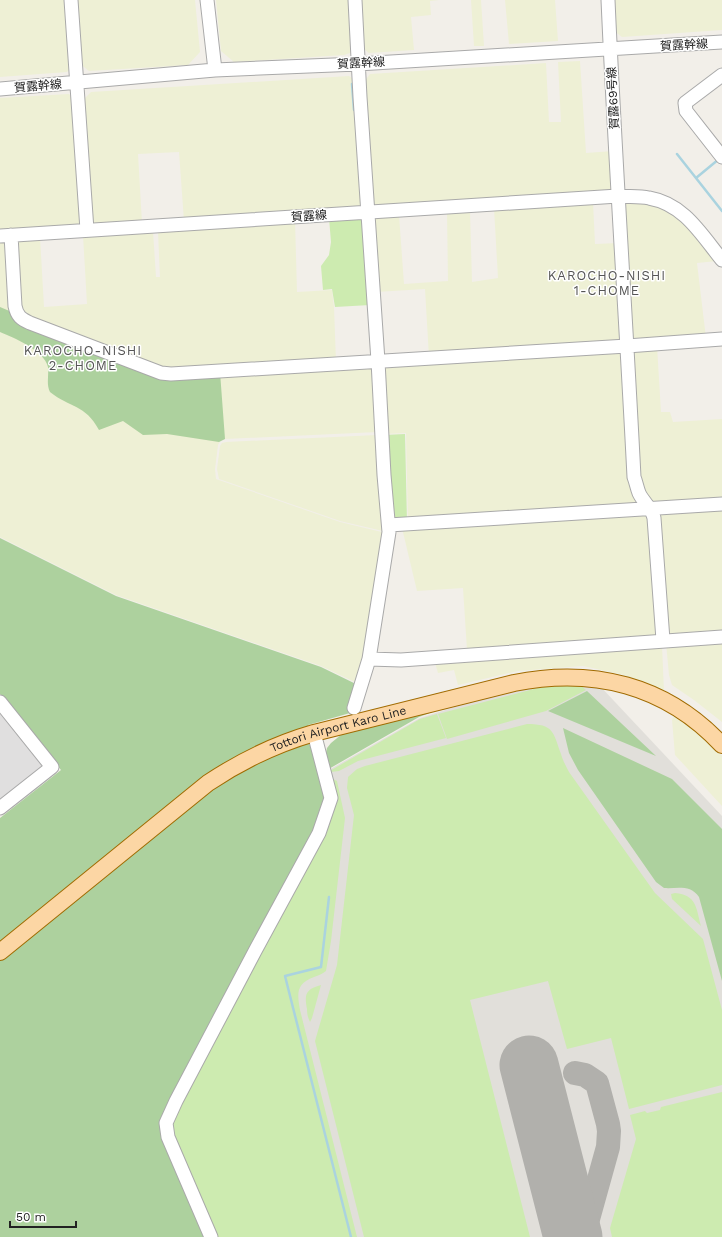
<svg xmlns="http://www.w3.org/2000/svg" width="722" height="1237" viewBox="0 0 722 1237" font-family="'Work Sans','Noto Sans JP',sans-serif">
<style>
.residential{fill:#e0dfdf}
.airport{fill:#e1dfda}
.farmland{fill:#eef0d5}
.grass{fill:#cdebb0}
.forest{fill:#add19e}
.lines{fill:none;stroke-linecap:round;stroke-linejoin:round}
.stream{stroke:#aad3df;stroke-width:2.5}
.taxiway{stroke:#b1b0ac;stroke-width:24}
.runway{stroke:#b1b0ac;stroke-width:59}
.minor-casing{stroke:#a9a9a9;stroke-width:15}
.major-casing{stroke:#a06b00;stroke-width:18}
.minor{stroke:#fff;stroke-width:13}
.major{stroke:#fcd6a4;stroke-width:16}
.labels{text-anchor:middle;stroke-width:3;stroke-linejoin:round;paint-order:stroke}
.street-label{font-size:12px;fill:#222;stroke:#fff}
.neighbourhood-label{font-size:13px;letter-spacing:1px;fill:#555;stroke:#fff}
</style>
<rect width="100%" height="100%" fill="#f2efe9"/>
<path class="residential" d="M0,710L43,764V771L0,805Z"/>
<path class="airport" d="M545,683L600,686L722,816V1237H212L327,771L420,718L509,690Z"/>
<path class="farmland" d="M0,0H68L74,64L67,72L0,77Z
M75,0H195L200,52L188,65L89,71L79,63Z
M216,0H352L355,48L350,53L344,55L234,62L221,51Z
M357,0H439L430,1L431,15L411,17L414,50L369,53L360,46Z
M471,0H481L484,46H474Z
M505,0H555L558,41L509,44Z
M612,0H722V30L622,37L613,30Z
M580,61L586,153L613,151L615,190L371,207L364,82L370,74L546,63L549,122H561L558,62Z
M349,76L357,82L364,206L184,221L179,152L138,154L142,223L92,225L82,101L91,92Z
M69,94L75,101L83,224L0,232V98Z
M621,201L649,202L683,218L717,261L697,263L706,338L632,344Z
M593,202L595,244L619,243L625,343L429,357L425,289L376,292L373,220L375,218L399,215L404,284L448,281L447,212L470,211L472,282L498,278L494,208Z
M295,220L297,292L332,290L334,307L336,362L174,373L21,316L13,239L40,237L44,307L87,304L83,235L153,231L156,277H160L158,232Z
M10,239L15,312L144,368L374,364L377,432L225,439L221,440L218,445L215,469L216,479L340,522L386,533L359,684L321,666L116,595L0,537V240Z
M657,346L661,412H670L673,422L722,419V502L659,506L641,495L630,350Z
M620,348L643,504L408,523L406,433L384,434L382,363Z
M377,435L387,532L340,521L219,479L217,469L220,446L222,443L226,442Z
M722,506V636L668,639L656,510Z
M648,512L659,635L467,650L463,588L417,591L402,528Z
M722,639V722L694,700L672,685L669,675L666,643Z
M662,646L664,691L624,675L583,666L518,671L458,685L454,670L438,673L434,659Z
M675,714L702,733L722,756V806L675,755L672,720Z"/>
<path class="grass" d="M362,217L370,305L335,307L332,289L323,290L321,266L329,255L331,242L329,218Z
M405,434L407,522L394,521L384,435Z
M557,683H578L586,690L546,711L447,739L438,714Z
M437,714L446,738L358,761L339,771L331,772H328L420,719Z
M527,724C554,724 553,732 561,754C563,761 566,766 569,772L655,893L703,939L722,1010V1085L629,1109L611,1038L567,1049L548,981L470,1000L530,1237H364L315,1041L337,965L354,815L347,788L348,777L357,769L365,766Z
M333,779L337,781L345,818L331,941L326,971C322,974 319,975 314,977C296,984 297,993 300,1010L357,1237H213L171,1131L175,1111L331,780Z
M675,893C697,895 696,908 701,926L672,899L671,894Z
M321,985L312,1018L310,1022C308,1018 307,1014 307,1009C304,994 306,989 321,985Z
M722,1092V1237H612L610,1228L636,1139L630,1115L645,1111L647,1113L660,1110L661,1107Z"/>
<path class="forest" d="M0,307L144,368L220,372L225,439L219,442L167,434L143,435L123,421L99,430C85,404 70,408 50,392C46,384 49,376 48,367C44,350 14,338 0,332Z
M0,538L116,596L321,667L358,685L350,713L308,725L325,785L326,805L164,1122L207,1237H0V818L61,770L0,694Z
M587,691L656,756L548,711Z
M435,709V711L419,717L327,770L325,757L327,748L331,743L347,730Z
M563,728L672,779L722,829V981L699,897C690,884 677,889 664,888L656,882L578,770L569,753Z"/>
<g class="lines">
<path class="stream" d="M352,84L354,110
M677,154L722,211
M696,178L719,159
M329,897L321,967L285,976L351,1237"/>
<path class="taxiway" d="M575,1073L585,1075L597,1083L608,1124L609,1131L608,1147L583,1237"/>
<path class="runway" d="M529,1065L573,1237"/>
<g class="minor-casing">
<path id="minor" d="M71,0L87,230
M207,0L215,70
M608,0C615,159 626,318 634,477C636,482 637,488 639,493C643,502 652,508 654,518L663,640
M722,75L685,103L686,111L722,157
M0,89L215,70L358,64L722,42
M11,235L15,306C17,316 21,319 30,323L161,373L171,374L627,346L722,339
M0,236L618,196C628,197 639,196 649,198C684,204 701,234 722,260
M389,525L722,504
M369,659L401,660L722,637
M0,702L52,767L0,808
M354,708L369,659L389,532L384,475L378,361L360,97L355,0
M211,1237L168,1137L166,1123L176,1101L255,951L319,833L331,798L314,733"/>
</g>
<g class="major-casing">
<g id="major">
<path id="s1" d="M0,952L208,783C241,761 276,744 314,733L514,683C593,667 666,685 722,745"/>
</g>
</g>
<use href="#minor" class="minor"/>
<use href="#major" class="major"/>
</g>
<g class="labels">
<g class="street-label">
<text transform="translate(684 45) rotate(-3)" y="4">賀露幹線</text>
<text transform="translate(361 63) rotate(-3)" y="4">賀露幹線</text>
<text transform="translate(38 86) rotate(-5)" y="4">賀露幹線</text>
<text transform="translate(613 98) rotate(-93)" y="4">賀露69号線</text>
<text transform="translate(309 216) rotate(-4)" y="4">賀露線</text>
<text dy="4" stroke="none"><textPath href="#s1" startOffset="410">Tottori Airport Karo Line</textPath></text>
</g>
<g class="neighbourhood-label">
<text x="607" y="280">KAROCHO-NISHI<tspan x="607" dy="15">1-CHOME</tspan></text>
<text x="83" y="355">KAROCHO-NISHI<tspan x="83" dy="15">2-CHOME</tspan></text>
</g>
</g>
<path d="M10 1221v6h66v-6" fill="none" stroke="#222222" stroke-width="2"/>
<text x="16" y="1221" font-size="12" fill="#222222" stroke="#ffffff" stroke-width="3" paint-order="stroke">50 m</text>
</svg>
